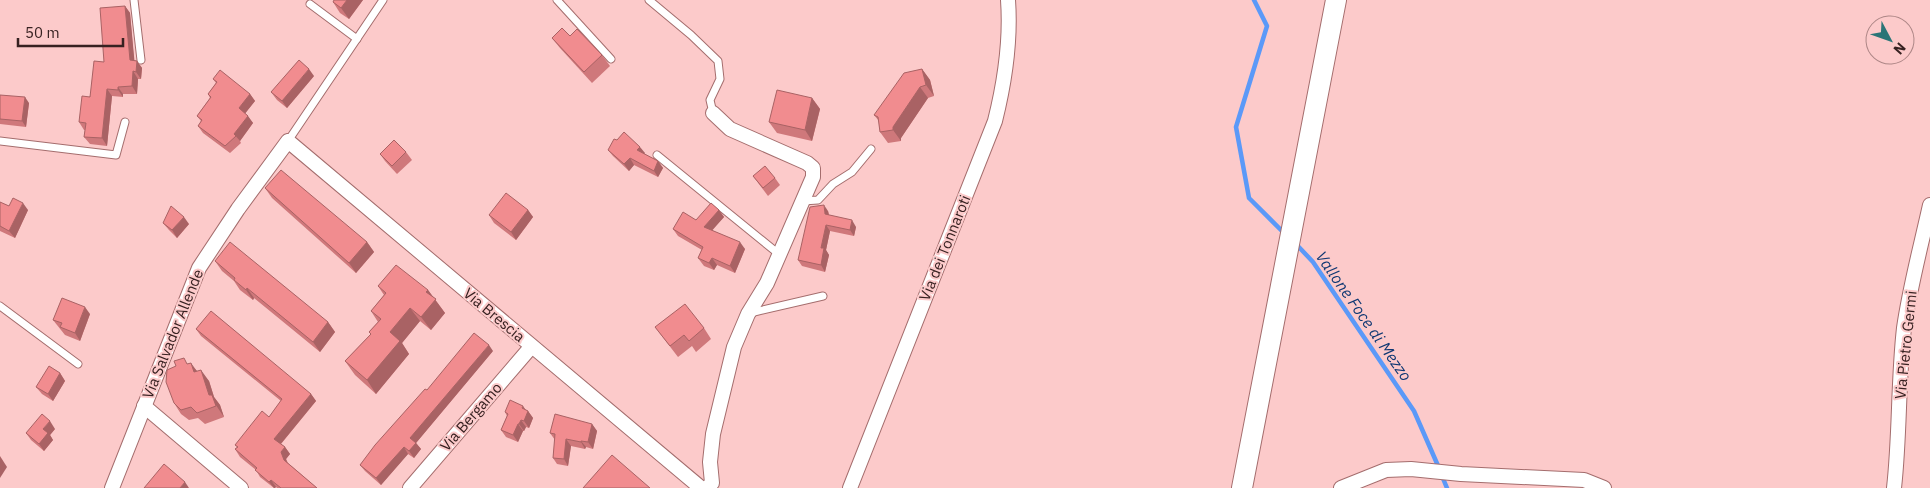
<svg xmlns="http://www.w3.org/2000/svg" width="1930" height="488" font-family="'IBM Plex Sans',sans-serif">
	<rect width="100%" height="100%" fill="#fccaca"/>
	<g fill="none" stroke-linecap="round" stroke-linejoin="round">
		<g stroke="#5b99f8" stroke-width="4.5">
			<path d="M 1254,0 L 1267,26 L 1236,127 L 1249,198 L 1285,234"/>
			<path d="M 1296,244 L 1313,262 L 1414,411 L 1439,468"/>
			<path d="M 1442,476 L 1447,488"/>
		</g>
		<defs>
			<g id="service">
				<path d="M 134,0 L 141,60"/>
				<path d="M 557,0 L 611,59"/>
				<path d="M 649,0 L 691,35 L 718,61 L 720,79 L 710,100 L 713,113"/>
				<path d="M 310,4 L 357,39"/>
				<path d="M 0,141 L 116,155 L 125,122"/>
				<path d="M 288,141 L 383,0"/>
				<path d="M 657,155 L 780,255"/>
				<path d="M 803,201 L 818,200 L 833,184 L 852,172 L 871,149"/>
				<path d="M 0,306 L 78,364"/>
				<path d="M 750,313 L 823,296"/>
			</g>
			<g id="minor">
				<path d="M 144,406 L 241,488"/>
				<path d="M 112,488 L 199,268 L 238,209 L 288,141 L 701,488"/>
				<path d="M 410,488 L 531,347"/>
				<path d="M 707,488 L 712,483 L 710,462 L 713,434 L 734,347 L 748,314 L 767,283 L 813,177 L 813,168 L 807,163 L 730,129 L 713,113"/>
				<path d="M 850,488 L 995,121 C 1005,81 1011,41 1008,0"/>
				<path d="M 1341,488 L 1386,470 L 1411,469 L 1461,474 L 1584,480 L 1604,488"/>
				<path d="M 1894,488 C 1900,435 1898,381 1904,328 C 1910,286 1921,246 1930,205"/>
			</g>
			<path id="secondary" d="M 1242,488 L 1336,0"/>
		</defs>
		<use href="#service" stroke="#a46d6d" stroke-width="9"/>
		<use href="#minor" stroke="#a46d6d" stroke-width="16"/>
		<use href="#secondary" stroke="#a46d6d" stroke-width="22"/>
		<use href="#service" stroke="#fff" stroke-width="7"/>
		<use href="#minor" stroke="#fff" stroke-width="14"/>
		<use href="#secondary" stroke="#fff" stroke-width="20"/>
	</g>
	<g fill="#cf787b">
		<path d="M 363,0 L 349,19 L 340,13 L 333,2 Z"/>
		<path d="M 125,6 L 130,13 L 134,60 L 137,61 L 142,68 L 141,79 L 138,79 L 137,94 L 123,94 L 123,97 L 112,96 L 107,146 L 90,144 L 84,137 L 85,130 L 84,130 L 79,122 L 104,62 Z"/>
		<path d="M 570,36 L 602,55 L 610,66 L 592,83 L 560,48 L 552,38 Z"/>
		<path d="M 922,69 L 930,80 L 934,96 L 928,98 L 901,138 L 901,141 L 888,143 L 880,132 L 879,121 L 874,115 Z"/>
		<path d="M 314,76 L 287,108 L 277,100 L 271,92 Z"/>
		<path d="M 213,79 L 250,94 L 255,101 L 245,113 L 253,123 L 240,141 L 241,143 L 230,153 L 203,133 L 198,126 L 201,121 L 197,116 L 210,98 L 208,94 L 216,83 Z"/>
		<path d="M 0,95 L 29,103 L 26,127 L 0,124 Z"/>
		<path d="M 812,98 L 820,109 L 812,141 L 777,133 L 769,122 Z"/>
		<path d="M 608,150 L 645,153 L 644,154 L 658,161 L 663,168 L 658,177 L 634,165 L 629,171 L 613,156 Z"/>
		<path d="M 406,152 L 412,160 L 397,174 L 385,161 L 380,154 Z"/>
		<path d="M 753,176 L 775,178 L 780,185 L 768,196 Z"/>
		<path d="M 265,188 L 367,242 L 374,252 L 356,273 L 272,198 Z"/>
		<path d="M 0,202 L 9,206 L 28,210 L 15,238 L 0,231 Z"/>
		<path d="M 528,210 L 533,217 L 516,240 L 494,223 L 489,215 Z"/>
		<path d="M 719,210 L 724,217 L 712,230 L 745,249 L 735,273 L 717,265 L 714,270 L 704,266 L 698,258 L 702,250 L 678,236 L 673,229 Z"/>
		<path d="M 828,211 L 829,215 L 856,227 L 854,236 L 830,231 L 826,250 L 829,255 L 825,272 L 802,266 L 798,260 Z"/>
		<path d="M 163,223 L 189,224 L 177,238 L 169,230 Z"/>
		<path d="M 215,261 L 328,322 L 335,332 L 320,352 L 254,298 L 253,300 L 240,290 L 234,281 L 222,271 Z"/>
		<path d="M 378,286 L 428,290 L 445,313 L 431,330 L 420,321 L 402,343 L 409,354 L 376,394 L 355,375 L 345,361 L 371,334 L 369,332 L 378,322 L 371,311 L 384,295 Z"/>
		<path d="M 90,314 L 80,341 L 65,335 L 53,320 Z"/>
		<path d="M 655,327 L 704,328 L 711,339 L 696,352 L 692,346 L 678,357 Z"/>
		<path d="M 196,329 L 311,394 L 316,401 L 281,444 L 285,447 L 290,454 L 286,459 L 288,463 L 317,488 L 277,488 L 276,487 L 274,488 L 260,477 L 256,470 L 240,457 L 235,449 L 237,447 L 235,445 L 269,417 L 281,401 L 201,336 Z"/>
		<path d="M 493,351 L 416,443 L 421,449 L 414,458 L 408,454 L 381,485 L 365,471 L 360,465 L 427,390 Z"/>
		<path d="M 189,364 L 209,381 L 214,397 L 220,405 L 224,417 L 205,424 L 198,418 L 189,420 L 181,414 L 174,403 Z"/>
		<path d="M 60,373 L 65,381 L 53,401 L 42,394 L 36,387 Z"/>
		<path d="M 526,410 L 528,411 L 533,418 L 529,428 L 526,427 L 524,431 L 523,431 L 518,442 L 506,437 L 501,430 L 507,416 L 505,412 Z"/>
		<path d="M 592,424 L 597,431 L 593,449 L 586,447 L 585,449 L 571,446 L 568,466 L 557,464 L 553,458 L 555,440 L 550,433 Z"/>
		<path d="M 55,429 L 50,435 L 53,440 L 44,451 L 31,440 L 26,433 Z"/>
	</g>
	<g fill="#a96264">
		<path d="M 347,0 L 363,0 L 349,19 L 341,8 Z"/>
		<path d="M 125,6 L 130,13 L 135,67 L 130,60 Z"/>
		<path d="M 137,61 L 142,68 L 141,79 L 136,72 Z"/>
		<path d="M 309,69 L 314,76 L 287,108 L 282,101 Z"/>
		<path d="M 922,69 L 930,80 L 934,96 L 926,85 Z"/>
		<path d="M 133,71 L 138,79 L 137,94 L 132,86 Z"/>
		<path d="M 118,87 L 123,94 L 123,97 L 118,90 Z"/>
		<path d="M 920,87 L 928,98 L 901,138 L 901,141 L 893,130 L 893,127 Z"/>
		<path d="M 107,89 L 112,96 L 107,146 L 102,138 Z"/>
		<path d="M 250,94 L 255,101 L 244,115 L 239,108 Z"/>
		<path d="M 25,97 L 29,103 L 26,127 L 22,121 Z"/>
		<path d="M 812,98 L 820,109 L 812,141 L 805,130 Z"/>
		<path d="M 248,116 L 253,123 L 240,141 L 234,134 Z"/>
		<path d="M 640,147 L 645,153 L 642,157 L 637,150 Z"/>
		<path d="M 630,158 L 634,165 L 629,171 L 624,164 Z"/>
		<path d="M 658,161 L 663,168 L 658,177 L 654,171 Z"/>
		<path d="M 23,203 L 28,210 L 15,238 L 9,231 Z"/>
		<path d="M 824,205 L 828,211 L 830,220 L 825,214 Z"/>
		<path d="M 528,210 L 533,217 L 516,240 L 511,232 Z"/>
		<path d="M 719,210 L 724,217 L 709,234 L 704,227 Z"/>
		<path d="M 184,217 L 189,224 L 177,238 L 172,230 Z"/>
		<path d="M 852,220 L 856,227 L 854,236 L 850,230 Z"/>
		<path d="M 826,225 L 830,231 L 826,250 L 829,255 L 825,272 L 821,265 L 821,248 Z"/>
		<path d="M 367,242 L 374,252 L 356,273 L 349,263 Z"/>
		<path d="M 740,242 L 745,249 L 735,273 L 730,266 Z"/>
		<path d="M 712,258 L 717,265 L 714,270 L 709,263 Z"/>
		<path d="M 247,288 L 254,298 L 253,300 L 246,290 Z"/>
		<path d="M 428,290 L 445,313 L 431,330 L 421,317 L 426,292 Z"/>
		<path d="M 85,307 L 90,314 L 80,341 L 75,333 Z"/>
		<path d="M 410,308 L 420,321 L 402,343 L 409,354 L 376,394 L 367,380 L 390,332 Z"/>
		<path d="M 328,322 L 335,332 L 320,352 L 313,342 Z"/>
		<path d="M 489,345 L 493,351 L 416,443 L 421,449 L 414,458 L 409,451 L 410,438 Z"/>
		<path d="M 191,363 L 199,374 L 194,372 Z"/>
		<path d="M 201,370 L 209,381 L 214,397 L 220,405 L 224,417 L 209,395 Z"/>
		<path d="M 60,373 L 65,381 L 53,401 L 48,394 Z"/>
		<path d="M 311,394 L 316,401 L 279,446 L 274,439 Z"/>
		<path d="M 523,406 L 528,413 L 528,411 L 533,418 L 529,428 L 524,421 L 522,408 Z"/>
		<path d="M 521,420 L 526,427 L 524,431 L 519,424 Z"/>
		<path d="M 50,421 L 55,429 L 50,435 L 53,440 L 44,451 L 39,444 L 43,429 Z"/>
		<path d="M 518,424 L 523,431 L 518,442 L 513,435 Z"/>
		<path d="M 592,424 L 597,431 L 593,449 L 588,442 Z"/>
		<path d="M 566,439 L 571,446 L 568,466 L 564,459 Z"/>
		<path d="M 581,441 L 586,447 L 585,449 L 581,442 Z"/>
		<path d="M 285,447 L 290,454 L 286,459 L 289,468 L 284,460 L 281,452 Z"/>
		<path d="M 404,447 L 408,454 L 381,485 L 376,478 Z"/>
		<path d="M 0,456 L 7,467 L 0,478 Z"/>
		<path d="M 271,480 L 276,487 L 275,488 L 274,488 L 269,482 Z"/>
		<path d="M 185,482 L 189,488 L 180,488 Z"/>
	</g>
	<g fill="#f18c8f" stroke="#a96264">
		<path d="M 334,0 L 347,0 L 341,8 L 333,2 Z"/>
		<path d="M 125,6 L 130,60 L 137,61 L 136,72 L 133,71 L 132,86 L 118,87 L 118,90 L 107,89 L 102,138 L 84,137 L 86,123 L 79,122 L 82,96 L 90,97 L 94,61 L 104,62 L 100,8 Z"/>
		<path d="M 562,28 L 570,36 L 577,29 L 602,55 L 584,72 L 552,38 Z"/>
		<path d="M 299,60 L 309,69 L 282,101 L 271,92 Z"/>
		<path d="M 922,69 L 926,85 L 920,87 L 893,127 L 893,130 L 880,132 L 878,117 L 874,115 L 904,73 Z"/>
		<path d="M 220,70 L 250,94 L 239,108 L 248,116 L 234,134 L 236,136 L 225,146 L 198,126 L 202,120 L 197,116 L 211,97 L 208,94 L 217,82 L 213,79 Z"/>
		<path d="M 777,90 L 812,98 L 805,130 L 769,122 Z"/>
		<path d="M 0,95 L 25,97 L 22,121 L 0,119 Z"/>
		<path d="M 624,132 L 640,147 L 637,150 L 658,161 L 654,171 L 630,158 L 624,164 L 608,150 L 614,139 L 617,140 Z"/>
		<path d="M 394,140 L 406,152 L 392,166 L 380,154 Z"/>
		<path d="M 765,166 L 775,178 L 763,188 L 753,176 Z"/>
		<path d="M 281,170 L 367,242 L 349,263 L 265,188 Z"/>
		<path d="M 506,193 L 528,210 L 511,232 L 489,215 Z"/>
		<path d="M 13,198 L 23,203 L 9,231 L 0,226 L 0,202 L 9,206 Z"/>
		<path d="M 711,203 L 719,210 L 704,227 L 740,242 L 730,266 L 712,258 L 709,263 L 698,258 L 703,247 L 673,229 L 683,212 L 696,220 Z"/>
		<path d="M 824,205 L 825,214 L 852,220 L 850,230 L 826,225 L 821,248 L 824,248 L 821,265 L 798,260 L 810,207 Z"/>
		<path d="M 171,206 L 184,217 L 172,230 L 163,223 Z"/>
		<path d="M 230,242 L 328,322 L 313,342 L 247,288 L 246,290 L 234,280 L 235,278 L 215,261 Z"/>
		<path d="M 396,265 L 428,290 L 426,292 L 436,299 L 421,317 L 410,308 L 390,332 L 400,341 L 367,380 L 345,361 L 371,334 L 369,332 L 381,319 L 371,311 L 386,293 L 378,286 Z"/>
		<path d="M 62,298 L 85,307 L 75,333 L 60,327 L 62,323 L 53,320 Z"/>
		<path d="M 685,304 L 704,328 L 689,341 L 684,335 L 670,346 L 655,327 Z"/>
		<path d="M 211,311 L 311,394 L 274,439 L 285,447 L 281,452 L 284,460 L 317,488 L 281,488 L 271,480 L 269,482 L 255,470 L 257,468 L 235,449 L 238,447 L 235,445 L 262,411 L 269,417 L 282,399 L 196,329 Z"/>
		<path d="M 474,333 L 489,345 L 410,438 L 416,443 L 409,451 L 404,447 L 376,478 L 360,465 L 375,445 L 425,389 L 427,390 Z"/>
		<path d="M 184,358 L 187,364 L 191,363 L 194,372 L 201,370 L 209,395 L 212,395 L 216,406 L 197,413 L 191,407 L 181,410 L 174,403 L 166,382 L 167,370 L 176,366 L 174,361 Z"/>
		<path d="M 49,366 L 60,373 L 48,394 L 36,387 Z"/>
		<path d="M 510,400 L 523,406 L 522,408 L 528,411 L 524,421 L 521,420 L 519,424 L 518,424 L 513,435 L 501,430 L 508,414 L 505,412 Z"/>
		<path d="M 42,414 L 50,421 L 43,429 L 48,433 L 39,444 L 26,433 Z"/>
		<path d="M 555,414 L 592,424 L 588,442 L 581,441 L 581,442 L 566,439 L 564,459 L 553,458 L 555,434 L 550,433 Z"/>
		<path d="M 612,455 L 650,488 L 583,488 Z"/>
		<path d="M 164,464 L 185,482 L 180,488 L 144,488 Z"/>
	</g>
	<g text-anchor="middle" stroke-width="4" stroke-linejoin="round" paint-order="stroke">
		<g font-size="15" fill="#372121" stroke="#fccaca">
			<text transform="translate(945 248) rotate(-68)" y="5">Via dei Tonnaroti</text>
			<text transform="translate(494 315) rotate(40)" y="5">Via Brescia</text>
			<text transform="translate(173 334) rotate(-68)" y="5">Via Salvador Allende</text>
			<text transform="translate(1906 345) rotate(-84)" y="5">Via Pietro Germi</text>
			<text transform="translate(471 417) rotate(-49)" y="5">Via Bergamo</text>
		</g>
		<g font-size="16" font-style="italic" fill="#0f3873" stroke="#fccaca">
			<text transform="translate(1364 316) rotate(55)" y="6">Vallone Foce di Mezzo</text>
		</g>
	</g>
	<g transform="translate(1890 40) rotate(131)"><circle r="24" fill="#fccaca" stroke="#ad8686"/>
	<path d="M0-4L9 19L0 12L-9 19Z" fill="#2b7577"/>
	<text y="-8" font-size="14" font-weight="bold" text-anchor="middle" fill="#372121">N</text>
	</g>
	<path d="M18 38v8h105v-8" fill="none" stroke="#372121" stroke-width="2.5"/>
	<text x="25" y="38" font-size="15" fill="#372121" stroke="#fccaca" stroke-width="4" paint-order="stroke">50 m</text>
</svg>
